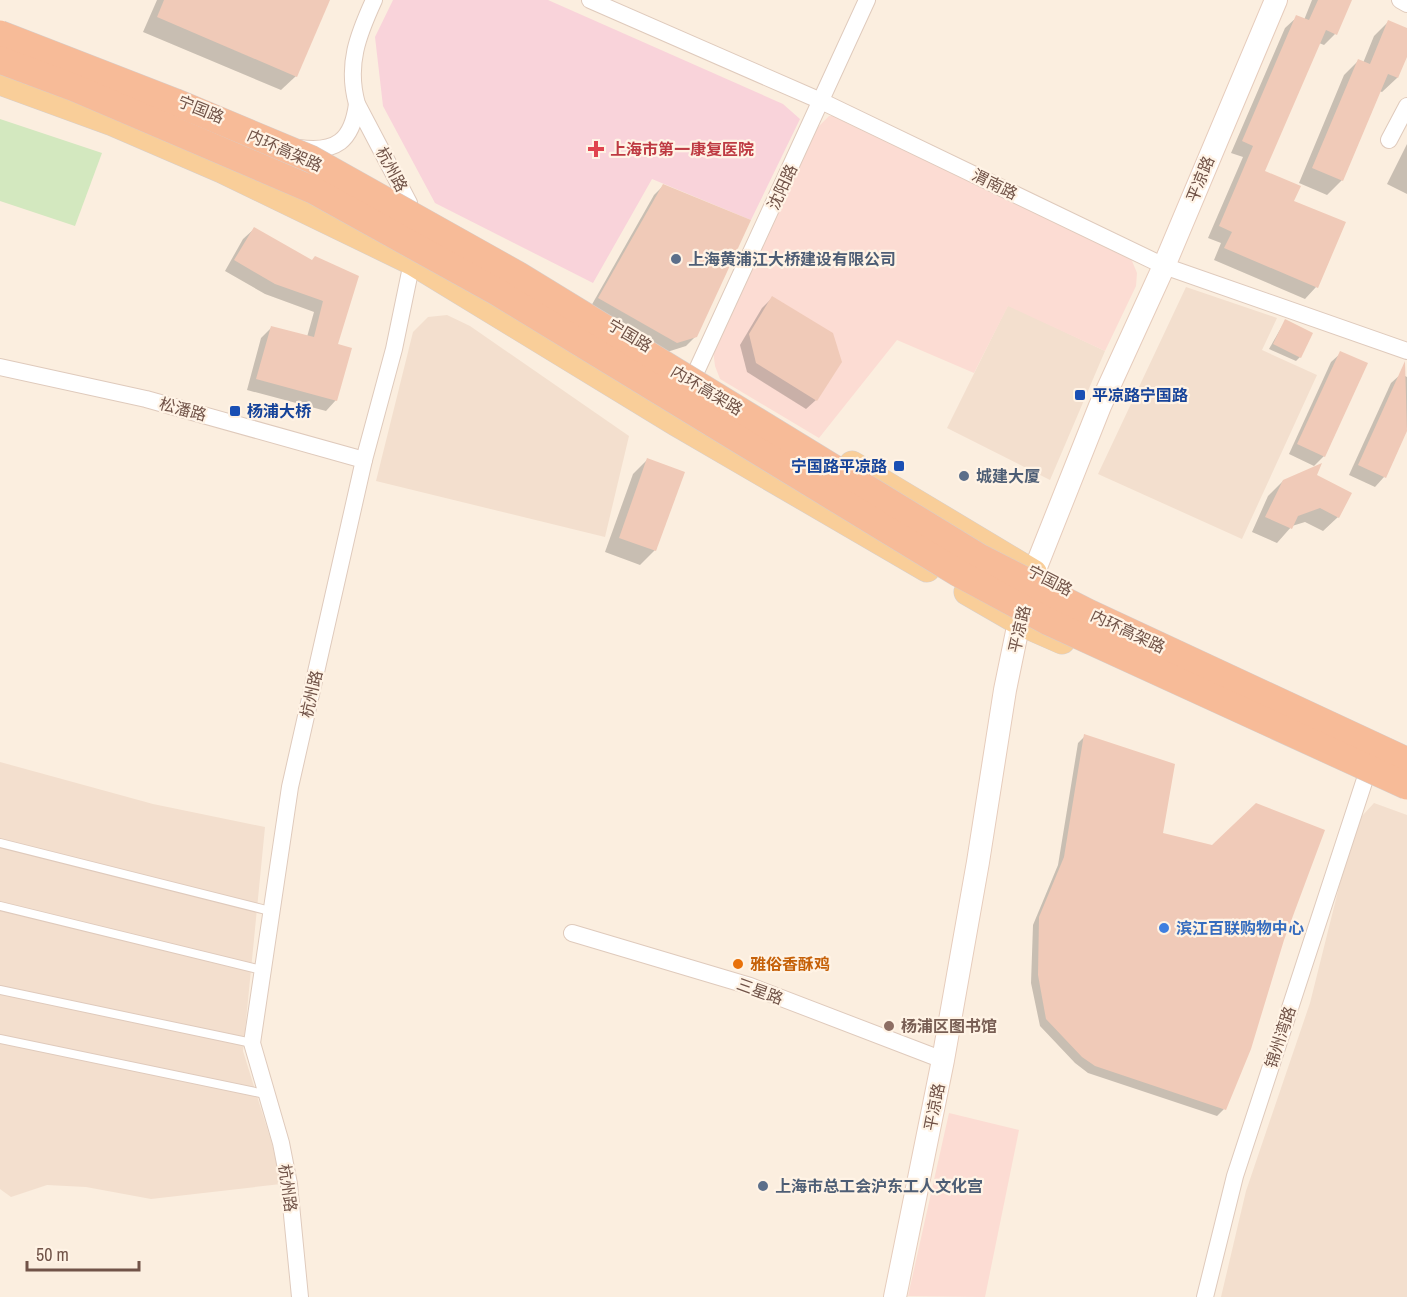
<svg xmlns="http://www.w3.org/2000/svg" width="1407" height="1297" font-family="'Archivo Narrow','Noto Sans SC',sans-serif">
	<rect width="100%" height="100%" fill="#fbeedf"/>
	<g fill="#f3dfce">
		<path d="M 1186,287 L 1277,318 L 1262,350 L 1317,375 L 1242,539 L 1098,474 Z"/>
		<path d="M 1008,305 L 1105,351 L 1050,480 L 947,428 Z"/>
		<path d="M 447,315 L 470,326 L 629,436 L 605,537 L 376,481 L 413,332 L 428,317 Z"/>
		<path d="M 0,762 L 153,804 L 265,827 L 243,1051 L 272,1144 L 281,1184 L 151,1199 L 86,1187 L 47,1185 L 11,1197 L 0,1189 Z"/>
		<path d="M 1374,803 L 1407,815 L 1407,1297 L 1221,1297 L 1246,1191 L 1310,1003 L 1344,867 L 1362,816 Z"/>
	</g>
	<g fill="#fcdcd3">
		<path d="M 829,116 L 835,116 L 1130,256 L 1137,273 L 1136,286 L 1105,351 L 1008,306 L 974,373 L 897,340 L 819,438 L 720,379 L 715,366 L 713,350 L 818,127 Z"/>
		<path d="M 949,1113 L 1019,1130 L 985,1297 L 908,1296 Z"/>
	</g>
	<path fill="#f9d3da" d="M 393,0 L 548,0 L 783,104 L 800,119 L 751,220 L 652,179 L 593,283 L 435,203 L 383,106 L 375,37 Z"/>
	<path fill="#d3e8bf" d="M 0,119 L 102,153 L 75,226 L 0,201 Z"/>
	<g fill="#0003">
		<path d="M 157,0 L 328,0 L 296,76 L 281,90 L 143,32 Z"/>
		<path d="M 1312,0 L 1350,0 L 1335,34 L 1324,45 L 1319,43 L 1263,172 L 1292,201 L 1316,287 L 1305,299 L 1214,260 L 1221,243 L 1208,238 L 1243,157 L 1231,153 L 1285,28 L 1297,17 L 1304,20 Z"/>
		<path d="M 1388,22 L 1407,29 L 1407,53 L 1397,78 L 1382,92 L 1379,91 L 1342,180 L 1327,195 L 1299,183 L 1344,75 L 1358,61 L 1363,63 L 1374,36 Z"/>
		<path d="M 1407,144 L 1407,194 L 1387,184 Z"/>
		<path d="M 663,186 L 696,336 L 686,346 L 667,352 L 590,308 L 654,195 Z"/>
		<path d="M 254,229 L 311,261 L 336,345 L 336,400 L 326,411 L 247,390 L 261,338 L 271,328 L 307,337 L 314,312 L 265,294 L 225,271 L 243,239 Z"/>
		<path d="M 772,298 L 816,400 L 806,409 L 747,372 L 740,345 L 762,308 Z"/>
		<path d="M 1285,321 L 1300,357 L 1296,361 L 1269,349 Z"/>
		<path d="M 1341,353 L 1324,456 L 1314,466 L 1289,454 L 1331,362 Z"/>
		<path d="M 1401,374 L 1407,377 L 1407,427 L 1384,477 L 1375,487 L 1349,475 L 1391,383 Z"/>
		<path d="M 647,460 L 655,550 L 640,565 L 605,552 L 633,474 Z"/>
		<path d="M 1315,476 L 1338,517 L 1323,531 L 1305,522 L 1292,526 L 1277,543 L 1252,532 L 1268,496 L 1283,481 Z"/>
		<path d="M 1085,736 L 1161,834 L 1212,847 L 1283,939 L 1250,1049 L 1224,1109 L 1217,1116 L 1088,1073 L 1075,1063 L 1040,1026 L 1031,983 L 1033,925 L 1058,865 L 1078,743 Z"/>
	</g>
	<g fill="#f0cab8">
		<path d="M 164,0 L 330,0 L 297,77 L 157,17 Z"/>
		<path d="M 1318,0 L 1352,0 L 1337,35 L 1326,30 L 1265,171 L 1301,186 L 1294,201 L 1346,222 L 1318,288 L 1224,248 L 1232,232 L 1219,226 L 1253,146 L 1242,141 L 1296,15 L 1309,20 Z"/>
		<path d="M 1388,20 L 1407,28 L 1407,57 L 1398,78 L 1388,74 L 1343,181 L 1312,168 L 1358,59 L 1370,64 Z"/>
		<path d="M 663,184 L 751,220 L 697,337 L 677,343 L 598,298 Z"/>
		<path d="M 254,227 L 312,260 L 315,256 L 359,276 L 338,344 L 352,348 L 337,401 L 256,379 L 271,326 L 314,337 L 323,301 L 275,284 L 234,260 Z"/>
		<path d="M 772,296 L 833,333 L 842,362 L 817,401 L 756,363 L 749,334 Z"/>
		<path d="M 1285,319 L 1313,333 L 1301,358 L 1273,344 Z"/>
		<path d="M 1340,351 L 1368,363 L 1325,457 L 1297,444 Z"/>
		<path d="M 1405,361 L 1407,431 L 1386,478 L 1358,465 Z"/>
		<path d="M 647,458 L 685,472 L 656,551 L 619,538 Z"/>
		<path d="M 1322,463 L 1317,475 L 1352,493 L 1339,518 L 1320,508 L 1298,516 L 1292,529 L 1265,517 L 1283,480 Z"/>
		<path d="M 1084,734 L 1175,764 L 1163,833 L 1212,845 L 1256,803 L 1325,830 L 1284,940 L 1251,1049 L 1226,1110 L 1095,1066 L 1082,1057 L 1046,1019 L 1038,975 L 1039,917 L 1064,857 Z"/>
	</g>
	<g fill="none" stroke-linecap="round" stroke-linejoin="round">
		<defs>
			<g id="service">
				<path d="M 0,843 L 270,911"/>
				<path d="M 0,906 L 262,970"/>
				<path d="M 0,990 L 252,1043"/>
				<path d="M 0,1039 L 265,1094"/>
			</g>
			<g id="minor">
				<path d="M 374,0 C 358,35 346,65 357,104 L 409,203 L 410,218"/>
				<path d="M 590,0 L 821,101 L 1164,266 L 1407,351"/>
				<path d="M 1400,0 L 1407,4"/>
				<path d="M 1389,140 L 1407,106"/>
				<path d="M 299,148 C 336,153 352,141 357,104"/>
				<path d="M 0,367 L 146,399 L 364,460"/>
				<path d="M 695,374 L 867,0"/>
				<path d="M 572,933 L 750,986 L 943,1060"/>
				<path d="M 300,1297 L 289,1184 L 281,1143 L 252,1043 L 290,787 L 364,460 L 394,349 L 412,262 L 411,253"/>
				<path d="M 1205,1297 L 1235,1176 L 1365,779"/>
			</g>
			<path id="secondary" d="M 895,1297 L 943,1060 L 978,862 L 1005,690 L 1019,622 L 1034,572 L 1100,406 L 1164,266 L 1276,0"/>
			<g id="primary">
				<path d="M 0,82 L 113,123 L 222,170 L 412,262 L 676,423 L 927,569"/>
				<path d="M 852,464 L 1034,573"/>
				<path d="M 967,592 L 1019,622 L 1062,641"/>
			</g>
		</defs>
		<use href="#service" stroke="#dfcabc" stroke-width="10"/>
		<use href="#minor" stroke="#dfcabc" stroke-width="18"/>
		<use href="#secondary" stroke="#e6ccbc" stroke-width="24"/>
		<use href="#primary" stroke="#d7cfcc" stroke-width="27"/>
		<use href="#service" stroke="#fff" stroke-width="8"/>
		<use href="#minor" stroke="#fff" stroke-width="16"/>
		<use href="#secondary" stroke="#fff" stroke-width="22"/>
		<use href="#primary" stroke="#f9ce99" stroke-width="26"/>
		<defs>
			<g id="trunk-bridge">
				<path d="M 0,34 L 175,102 L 311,159 L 518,275 L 979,557 L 1089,613 L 1407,761"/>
				<path d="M 0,60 L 75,88 L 313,190 L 497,292 L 958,573 L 1049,622 L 1407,786"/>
			</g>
		</defs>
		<use href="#trunk-bridge" stroke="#d7cfcc" stroke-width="28" stroke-linecap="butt"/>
		<use href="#trunk-bridge" stroke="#f7bb98" stroke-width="27"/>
	</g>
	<path fill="#e0444e" stroke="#fff3e5" stroke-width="2" d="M593 140h6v6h6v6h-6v6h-6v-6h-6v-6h6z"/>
	<g fill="#5c6f8a" stroke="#fff3e5" stroke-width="2">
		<circle cx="676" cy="259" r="6"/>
		<circle cx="964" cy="476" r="6"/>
		<circle cx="763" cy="1186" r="6"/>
	</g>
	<g fill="#1a4fb4" stroke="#fff3e5" stroke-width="2">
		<rect x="1074" y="389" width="12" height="12" rx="3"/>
		<rect x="229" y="405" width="12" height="12" rx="3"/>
		<rect x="893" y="460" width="12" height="12" rx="3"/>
	</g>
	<circle fill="#3f7fe0" stroke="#fff3e5" stroke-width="2" cx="1164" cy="928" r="6"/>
	<circle fill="#e8710a" stroke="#fff3e5" stroke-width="2" cx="738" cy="964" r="6"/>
	<circle fill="#8d6e63" stroke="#fff3e5" stroke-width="2" cx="889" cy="1026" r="6"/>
	<g text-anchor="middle" stroke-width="4.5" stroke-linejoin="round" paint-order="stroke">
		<g font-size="16" fill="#715348" stroke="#fff3e5">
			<text transform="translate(201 109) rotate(22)" y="6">宁国路</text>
			<text transform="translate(285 150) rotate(24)" y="6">内环高架路</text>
			<text transform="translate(392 169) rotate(62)" y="6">杭州路</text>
			<text transform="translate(1200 179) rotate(-68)" y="6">平凉路</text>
			<text transform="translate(995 184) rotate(26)" y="6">渭南路</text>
			<text transform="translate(782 187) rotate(-65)" y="6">沈阳路</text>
			<text transform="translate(630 335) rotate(31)" y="6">宁国路</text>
			<text transform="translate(707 390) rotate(31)" y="6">内环高架路</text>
			<text transform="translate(183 409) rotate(15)" y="6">松潘路</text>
			<text transform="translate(1050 580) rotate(27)" y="6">宁国路</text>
			<text transform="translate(1019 629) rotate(-77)" y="6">平凉路</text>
			<text transform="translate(1128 631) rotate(25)" y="6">内环高架路</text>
			<text transform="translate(311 694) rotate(-77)" y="6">杭州路</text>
			<text transform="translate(760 991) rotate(20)" y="6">三星路</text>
			<text transform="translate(1280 1037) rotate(-72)" y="6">锦州湾路</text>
			<text transform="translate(934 1107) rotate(-79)" y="6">平凉路</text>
			<text transform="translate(288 1188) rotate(82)" y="6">杭州路</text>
		</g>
		<g font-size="16" font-weight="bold" fill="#be3a42" stroke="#fff3e5" text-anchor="start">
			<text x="610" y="155">上海市第一康复医院</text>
		</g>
		<g font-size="16" font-weight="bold" fill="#4e5e75" stroke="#fff3e5" text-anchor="start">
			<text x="688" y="265">上海黄浦江大桥建设有限公司</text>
			<text x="976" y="482">城建大厦</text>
			<text x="775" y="1192">上海市总工会沪东工人文化宫</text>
		</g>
		<g font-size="16" font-weight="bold" fill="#164399" stroke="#fff3e5" text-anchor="start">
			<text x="1092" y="401">平凉路宁国路</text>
			<text x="247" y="417">杨浦大桥</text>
			<text x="887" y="472" text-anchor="end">宁国路平凉路</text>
		</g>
		<g font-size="16" font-weight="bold" fill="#366cbe" stroke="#fff3e5" text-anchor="start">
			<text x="1176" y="934">滨江百联购物中心</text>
		</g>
		<g font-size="16" font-weight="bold" fill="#c56008" stroke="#fff3e5" text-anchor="start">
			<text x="750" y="970">雅俗香酥鸡</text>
		</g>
		<g font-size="16" font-weight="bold" fill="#785e54" stroke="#fff3e5" text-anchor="start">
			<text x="901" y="1032">杨浦区图书馆</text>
		</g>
	</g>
	<path d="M27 1261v9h112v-9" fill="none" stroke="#715348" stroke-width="3"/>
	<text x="36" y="1261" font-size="18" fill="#715348" stroke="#fff3e5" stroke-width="4.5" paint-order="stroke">50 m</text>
</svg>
